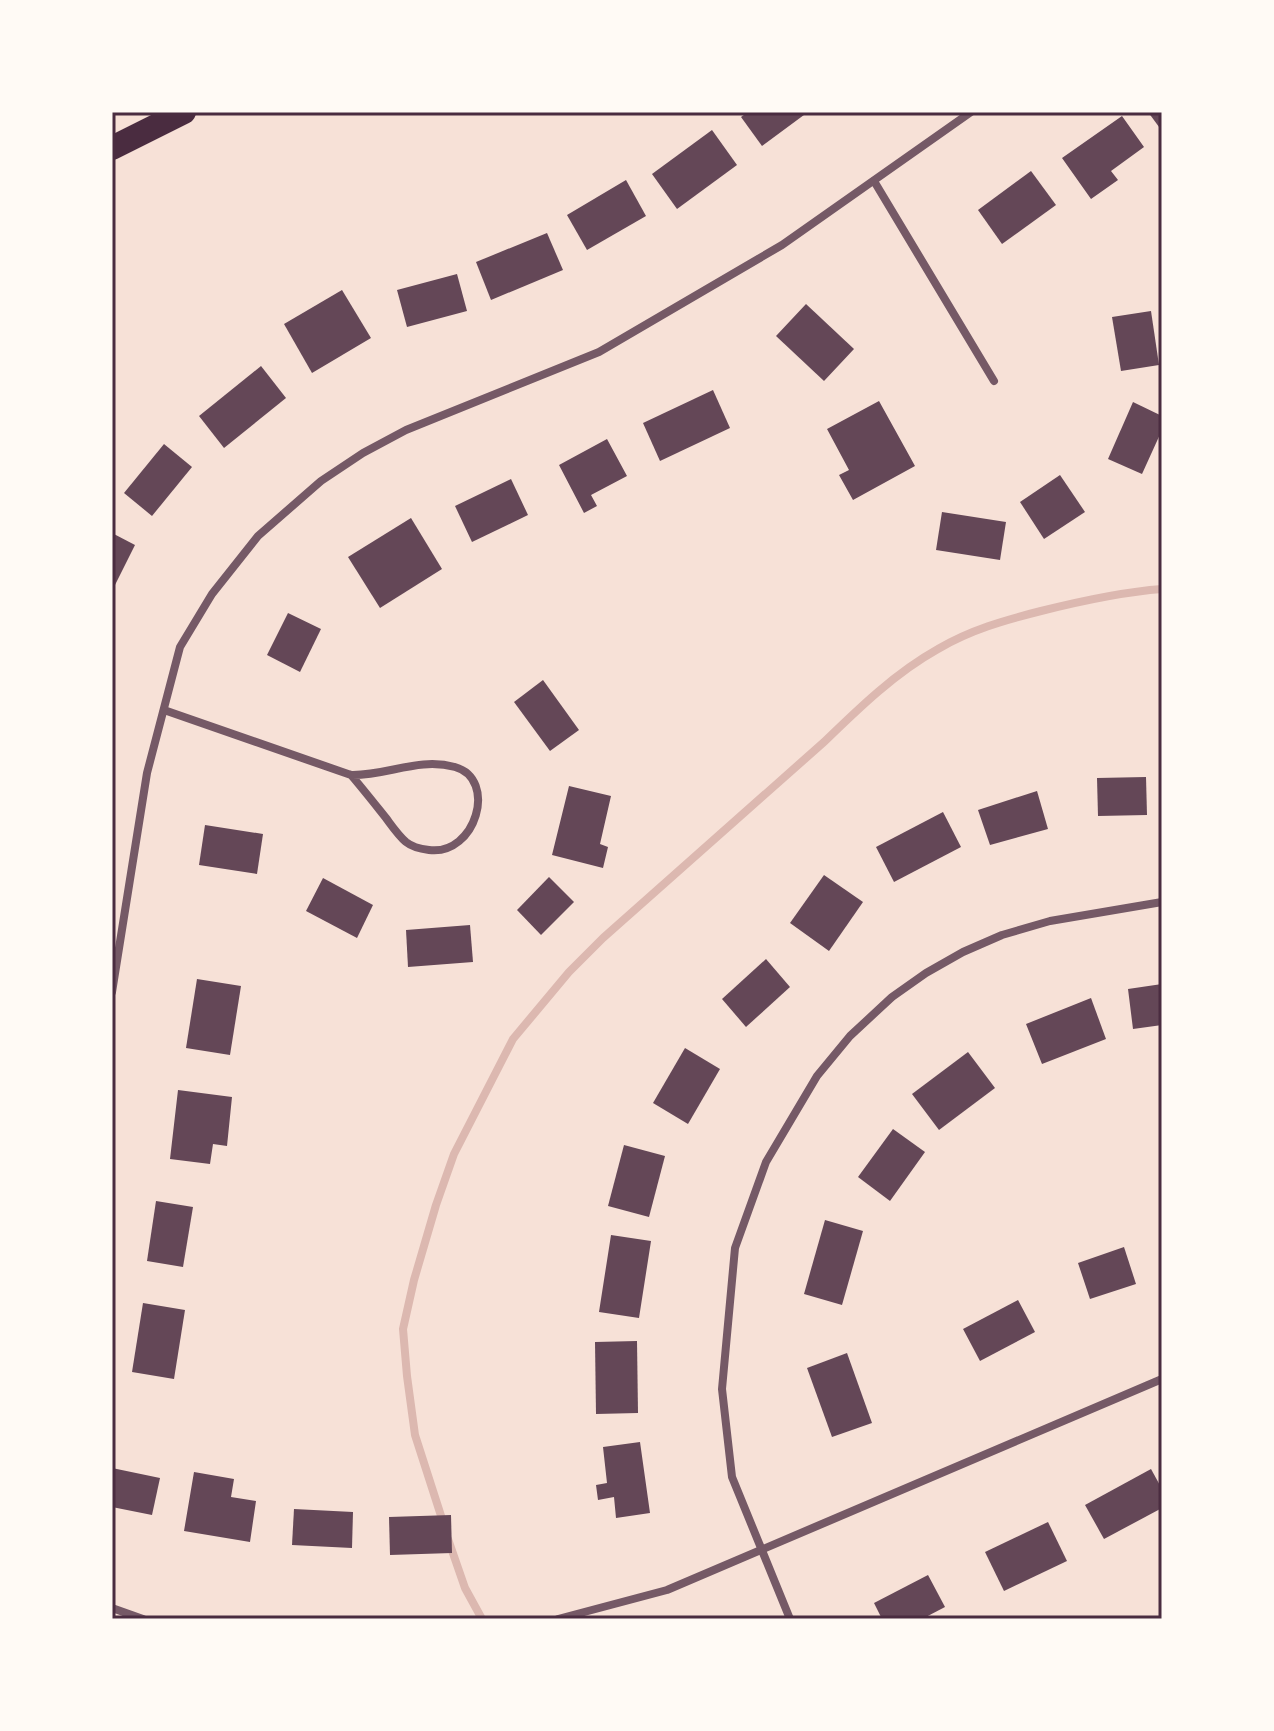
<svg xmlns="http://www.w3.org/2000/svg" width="1274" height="1731" font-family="'DejaVu Sans',sans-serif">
	<rect width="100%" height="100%" fill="#f7e1d7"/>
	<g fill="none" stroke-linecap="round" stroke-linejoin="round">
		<g stroke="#dcb8b0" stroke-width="8">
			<path d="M 443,1522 L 415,1435 L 407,1376 L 403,1329 L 414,1280 L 436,1205 L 454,1154 L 513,1039 L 569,972 L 603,938 L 824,742 C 859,708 895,673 938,649 C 970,630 1005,620 1041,611 C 1081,601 1121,592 1162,589"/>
			<path d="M 448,1539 L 465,1588 L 482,1619"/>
		</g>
	</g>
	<g fill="#644757">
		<path d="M 748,112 L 808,112 L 762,146 L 741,117 Z"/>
		<path d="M 1148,112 L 1162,112 L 1162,131 Z"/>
		<path d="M 1122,116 L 1144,147 L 1111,171 L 1118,180 L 1091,199 L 1062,158 Z"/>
		<path d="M 712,130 L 737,165 L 677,209 L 652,174 Z"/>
		<path d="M 1031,171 L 1056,205 L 1002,244 L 978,210 Z"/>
		<path d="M 626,180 L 646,216 L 587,250 L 567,215 Z"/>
		<path d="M 547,233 L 563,270 L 491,300 L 476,262 Z"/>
		<path d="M 457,274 L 467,311 L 407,327 L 397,290 Z"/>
		<path d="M 342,290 L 371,338 L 312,373 L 284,324 Z"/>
		<path d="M 806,304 L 854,349 L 824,381 L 776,336 Z"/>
		<path d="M 1151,311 L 1159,365 L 1121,371 L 1112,317 Z"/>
		<path d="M 261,366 L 286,398 L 224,448 L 199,416 Z"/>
		<path d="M 713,390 L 730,428 L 660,461 L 643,423 Z"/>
		<path d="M 879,401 L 915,466 L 853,500 L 839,475 L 849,470 L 827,429 Z"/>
		<path d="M 1133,402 L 1162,416 L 1162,430 L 1142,474 L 1108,459 Z"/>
		<path d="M 607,439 L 627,476 L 591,495 L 597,506 L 584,513 L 559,465 Z"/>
		<path d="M 164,444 L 192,467 L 152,516 L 124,493 Z"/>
		<path d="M 1060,475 L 1085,512 L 1044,539 L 1020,502 Z"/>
		<path d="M 511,479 L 528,515 L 472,542 L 455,506 Z"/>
		<path d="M 942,512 L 1006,522 L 1000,560 L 936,550 Z"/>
		<path d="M 411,518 L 442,569 L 380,608 L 348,557 Z"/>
		<path d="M 112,533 L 135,545 L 112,591 Z"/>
		<path d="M 288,613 L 321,629 L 300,672 L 267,655 Z"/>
		<path d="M 543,680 L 579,730 L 550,751 L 514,702 Z"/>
		<path d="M 1146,777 L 1147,815 L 1098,816 L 1097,778 Z"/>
		<path d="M 569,786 L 611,796 L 600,844 L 608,847 L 603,868 L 552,855 Z"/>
		<path d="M 1037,791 L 1048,829 L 990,845 L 978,810 Z"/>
		<path d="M 943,812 L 961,847 L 894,882 L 876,847 Z"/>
		<path d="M 205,825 L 263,834 L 257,874 L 199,865 Z"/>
		<path d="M 824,875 L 863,902 L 829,951 L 790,923 Z"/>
		<path d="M 549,877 L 574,902 L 541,935 L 517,910 Z"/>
		<path d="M 323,878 L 373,905 L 357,938 L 306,911 Z"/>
		<path d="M 470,925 L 473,962 L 408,967 L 406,930 Z"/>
		<path d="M 766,959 L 790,987 L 746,1027 L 722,999 Z"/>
		<path d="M 197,979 L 241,986 L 230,1055 L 186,1048 Z"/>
		<path d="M 1162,984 L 1162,1025 L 1133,1029 L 1128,989 Z"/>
		<path d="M 1091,998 L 1106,1039 L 1042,1064 L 1026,1024 Z"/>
		<path d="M 685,1048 L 720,1069 L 688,1124 L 653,1103 Z"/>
		<path d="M 968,1052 L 995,1088 L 939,1130 L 912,1094 Z"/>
		<path d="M 178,1090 L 232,1097 L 227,1146 L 213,1144 L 210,1164 L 170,1159 Z"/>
		<path d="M 893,1129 L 925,1152 L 890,1201 L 858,1177 Z"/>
		<path d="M 624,1145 L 665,1156 L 649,1217 L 608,1206 Z"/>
		<path d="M 156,1201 L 193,1207 L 183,1267 L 147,1261 Z"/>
		<path d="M 825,1220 L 863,1231 L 842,1305 L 804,1294 Z"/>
		<path d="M 611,1235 L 651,1241 L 639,1318 L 599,1312 Z"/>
		<path d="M 1124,1247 L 1136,1284 L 1090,1299 L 1078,1263 Z"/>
		<path d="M 1018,1300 L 1035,1332 L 980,1361 L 963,1329 Z"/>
		<path d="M 143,1303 L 185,1310 L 174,1379 L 132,1372 Z"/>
		<path d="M 637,1341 L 638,1413 L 596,1414 L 595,1342 Z"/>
		<path d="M 847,1353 L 872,1423 L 832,1437 L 807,1368 Z"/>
		<path d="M 640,1442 L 650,1513 L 616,1518 L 614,1497 L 598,1500 L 596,1485 L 607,1483 L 603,1447 Z"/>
		<path d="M 112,1468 L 160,1478 L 152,1515 L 112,1507 Z"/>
		<path d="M 1151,1469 L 1162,1489 L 1162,1508 L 1104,1539 L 1085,1505 Z"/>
		<path d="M 194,1472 L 234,1479 L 231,1497 L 256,1501 L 250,1542 L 184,1531 Z"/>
		<path d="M 294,1509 L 353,1512 L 352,1548 L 292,1545 Z"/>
		<path d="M 451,1515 L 452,1553 L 390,1555 L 389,1517 Z"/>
		<path d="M 1048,1522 L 1067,1561 L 1004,1591 L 985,1552 Z"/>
		<path d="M 928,1575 L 945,1607 L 922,1619 L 882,1619 L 874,1603 Z"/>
	</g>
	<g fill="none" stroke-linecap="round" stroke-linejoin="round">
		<g stroke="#755966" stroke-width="8">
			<path d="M 874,181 L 994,381"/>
			<path d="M 164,710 L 351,775 C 387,776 418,757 455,767 C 498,779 476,856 429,850 C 421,849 412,847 406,842 C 398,835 392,826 386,818 C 374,803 363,789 351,775"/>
			<path d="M 112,992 L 147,773 L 180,647 L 212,594 L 258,536 L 321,481 L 363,453 L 406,430 L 599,352 L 782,245 L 971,112"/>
			<path d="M 112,1608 L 143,1619"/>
			<path d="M 558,1619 L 667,1590 L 1162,1379"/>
			<path d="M 790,1619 L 732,1477 L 722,1389 L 735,1248 L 766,1162 L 817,1076 L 850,1036 L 892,997 L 926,973 L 963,952 L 1002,935 L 1050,921 L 1162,902"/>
		</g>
		<path stroke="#4a2c40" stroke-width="24" d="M 112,148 L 184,112"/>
	</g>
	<rect width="1274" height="1731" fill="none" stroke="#fffaf5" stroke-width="228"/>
	<rect x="114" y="114" width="1046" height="1503" fill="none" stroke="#4a2c40" stroke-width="3"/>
</svg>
